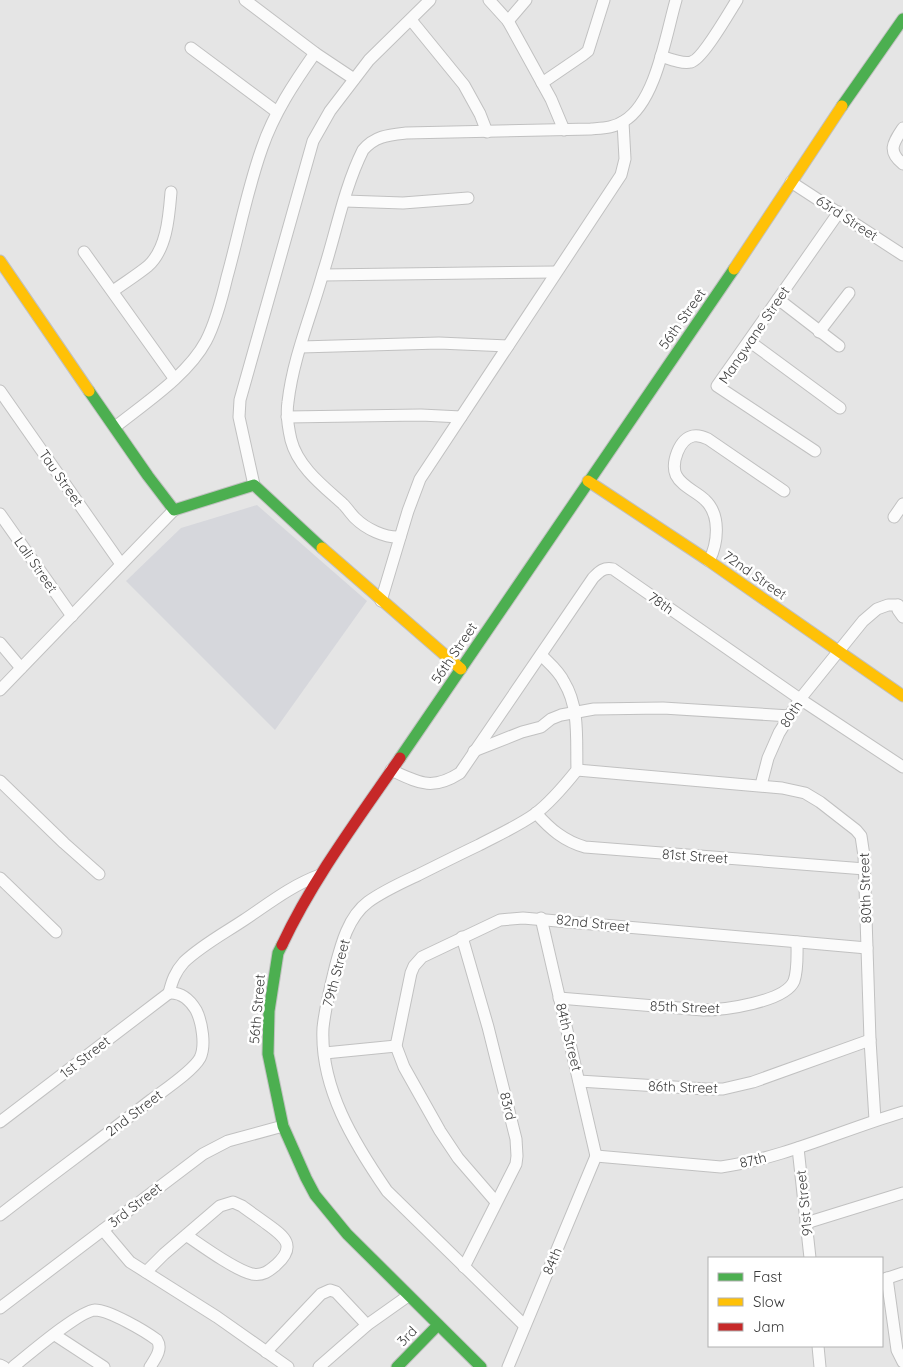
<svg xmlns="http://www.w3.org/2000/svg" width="903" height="1367" font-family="Quicksand,sans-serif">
	<rect width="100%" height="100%" fill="#e5e5e5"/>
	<path fill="#d6d7dc" d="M 257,505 L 367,601 L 275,730 L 126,581 L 181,528 Z"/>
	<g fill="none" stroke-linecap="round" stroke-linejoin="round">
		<defs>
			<g id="street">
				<path d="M 245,0 L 315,53 L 354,79"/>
				<path d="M 489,0 L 508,21 L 551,99 L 564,130"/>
				<path d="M 411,20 L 464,85 L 480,114 L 487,132"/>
				<path d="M 508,21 L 526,0"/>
				<path d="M 191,48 L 277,112"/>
				<path d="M 661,56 C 670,59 682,64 691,62 C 702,60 730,11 737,0"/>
				<path d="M 542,83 L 583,55 L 588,51 L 604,0"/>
				<path d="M 903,128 C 893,143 887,151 903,164"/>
				<path d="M 791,182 L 903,255"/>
				<path d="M 345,201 L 403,203 L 468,198"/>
				<path d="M 84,252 L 174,378"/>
				<path d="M 323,275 L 556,272"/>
				<path d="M 113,291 C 124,283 137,275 148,266 C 167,249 169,216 171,192"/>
				<path d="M 778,299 L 839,346"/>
				<path d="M 819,332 L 849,293"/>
				<path d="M 749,341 L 840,408"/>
				<path d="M 301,347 L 439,343 L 508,346"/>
				<path d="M 0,391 L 121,564"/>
				<path d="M 287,417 L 421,415 L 461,417"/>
				<path d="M 115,427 C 145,403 188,375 206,341 C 216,322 222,298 227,277 C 239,234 247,190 262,148 C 274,113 294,83 315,53"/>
				<path d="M 815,451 L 717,386 L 839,212"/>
				<path d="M 254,485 L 239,417 L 240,400 L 313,141 L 330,111 L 369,60 L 430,0"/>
				<path d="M 0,514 L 72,616"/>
				<path d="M 894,517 L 903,504"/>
				<path d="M 400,537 C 385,538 366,529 355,518 C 351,514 347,508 343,504 C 323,486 298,467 291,440 C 288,427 286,414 288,402 C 293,358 311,316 323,273 C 336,233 344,188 363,150 C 375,136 388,135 406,133 L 591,129 C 602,128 614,128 624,121 C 656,102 666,34 676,0"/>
				<path d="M 709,561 C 718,543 721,515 705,500 C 696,491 682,487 676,475 C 671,463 679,439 693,436 C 698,435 704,437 708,439 L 784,491"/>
				<path d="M 381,601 L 408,511 L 420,479 L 621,175 L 625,159 L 623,122"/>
				<path d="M 898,605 L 898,610 L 903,617"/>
				<path d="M 0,643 L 21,668"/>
				<path d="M 0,690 L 174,510"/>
				<path d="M 474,751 L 522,732 L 541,727 L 551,719 L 561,715 L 594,709 L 663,708 L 790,716"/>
				<path d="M 391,770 C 419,783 432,791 460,773 L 593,578 C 599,572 603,567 613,569 L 800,699 L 903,767"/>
				<path d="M 577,770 L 782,788 L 805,793 L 820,802 L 856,830 L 861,836 L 864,856 L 870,1040 L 875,1120"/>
				<path d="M 0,781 L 64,843 L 99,874"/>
				<path d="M 761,785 L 768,758 L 779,733 L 800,699 L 863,621 L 877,609 L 888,605 L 898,605"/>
				<path d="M 536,813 C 550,829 564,841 585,847 L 865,869"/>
				<path d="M 0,878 L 56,932"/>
				<path d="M 541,918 L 596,1156"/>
				<path d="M 462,937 L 488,1027 L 516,1139 L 517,1156 L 516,1164 L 464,1267"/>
				<path d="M 169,993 C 172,981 175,972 184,962 C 202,945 223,934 244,920 C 268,904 292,885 320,875"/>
				<path d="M 559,998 L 703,1010 C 724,1010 785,1002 794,981 C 798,970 797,954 797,942"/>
				<path d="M 325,1053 L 396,1046"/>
				<path d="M 579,1081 L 706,1089 L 723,1089 L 753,1082 L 870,1040"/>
				<path d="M 0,1122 L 169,993"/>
				<path d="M 798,1148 L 810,1258"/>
				<path d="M 596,1156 L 721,1167 C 784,1158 842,1130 903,1112"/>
				<path d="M 496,1202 L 458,1158 L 440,1131 L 404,1067 L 396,1046 L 411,973 L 414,966 L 422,957 L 500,920 L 523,918 L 867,948"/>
				<path d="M 0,1215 C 50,1176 101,1139 151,1100 C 164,1090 193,1071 200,1058 C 206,1046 202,1022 196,1010 C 190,1000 181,992 169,993"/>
				<path d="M 806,1223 L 903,1193"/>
				<path d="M 103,1230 L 130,1262 L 217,1317 L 288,1367"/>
				<path d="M 146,1272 L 164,1254 L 220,1206 L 233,1202 L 242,1206 C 250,1212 259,1218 267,1224 C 285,1237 297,1246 276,1265 C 269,1271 263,1276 252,1274 C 235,1270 202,1246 186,1235"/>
				<path d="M 887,1278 L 897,1350 L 903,1362"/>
				<path d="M 882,1280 L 903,1273"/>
				<path d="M 0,1308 L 203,1154 L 228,1141 L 283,1126"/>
				<path d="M 524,1325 L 387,1191 C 354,1143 320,1088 323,1028 C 325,1008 330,988 335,968 C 341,945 348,917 368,902 C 383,891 401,883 418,875 C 438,865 458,855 479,845 C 498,835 518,826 535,814 C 551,802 565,785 577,770 C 576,741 580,708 564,682 C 559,671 549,663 541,655"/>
				<path d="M 55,1335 L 104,1367"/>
				<path d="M 818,1346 L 820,1367"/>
				<path d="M 266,1352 L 321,1294 L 330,1290 L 336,1292 L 367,1325"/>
				<path d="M 0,1365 L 4,1367"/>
				<path d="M 13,1367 C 28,1355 79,1311 95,1310 C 109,1310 145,1331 157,1340 C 163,1349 155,1359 150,1367"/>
				<path d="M 319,1367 L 367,1325 L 408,1296"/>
				<path d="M 508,1367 L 596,1156"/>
			</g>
			<g id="fast">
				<path d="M 842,106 L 903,19"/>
				<path d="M 89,391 L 148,476 L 174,510 L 254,485 L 322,548"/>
				<path d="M 400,758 L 734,269"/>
				<path d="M 282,945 L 278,953 L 269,1011 L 268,1054 L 283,1126 L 306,1178 L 315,1195 L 347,1234 L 481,1367"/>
				<path d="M 397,1367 L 438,1325"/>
			</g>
			<g id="slow">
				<path d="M 0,261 L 89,391"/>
				<path d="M 734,269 L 842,106"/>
				<path d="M 588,481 L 709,561 L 903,696"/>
				<path d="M 322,548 L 461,669"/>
			</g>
			<path id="jam" d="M 282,945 C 313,879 358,819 400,758"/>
		</defs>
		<use href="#street" stroke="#c1c1c1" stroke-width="13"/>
		<use href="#fast" stroke="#c1c1c1" stroke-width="13"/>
		<use href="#slow" stroke="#c1c1c1" stroke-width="13"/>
		<use href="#jam" stroke="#c1c1c1" stroke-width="13"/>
		<use href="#street" stroke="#fbfbfb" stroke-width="11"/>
		<use href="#fast" stroke="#4caf50" stroke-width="11"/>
		<use href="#slow" stroke="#ffc107" stroke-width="11"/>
		<use href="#jam" stroke="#c62828" stroke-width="11"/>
	</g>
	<g text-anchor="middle" stroke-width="5" stroke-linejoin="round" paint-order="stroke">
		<g font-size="14" fill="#3d3d3d" stroke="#fff">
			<text transform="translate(847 218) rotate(33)" y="5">63rd Street</text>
			<text transform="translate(682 319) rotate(-55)" y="5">56th Street</text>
			<text transform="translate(754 335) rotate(-56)" y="5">Mangwane Street</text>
			<text transform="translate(61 478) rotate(55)" y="5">Tau Street</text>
			<text transform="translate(36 565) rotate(55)" y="5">Lali Street</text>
			<text transform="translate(755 575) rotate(35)" y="5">72nd Street</text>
			<text transform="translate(661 603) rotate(35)" y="5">78th</text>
			<text transform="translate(454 653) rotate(-56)" y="5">56th Street</text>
			<text transform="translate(791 714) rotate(-57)" y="5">80th</text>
			<text transform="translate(695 856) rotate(4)" y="5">81st Street</text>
			<text transform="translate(865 888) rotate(-92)" y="5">80th Street</text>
			<text transform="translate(593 923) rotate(6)" y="5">82nd Street</text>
			<text transform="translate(336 973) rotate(-75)" y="5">79th Street</text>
			<text transform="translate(685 1007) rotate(2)" y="5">85th Street</text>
			<text transform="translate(257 1009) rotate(-85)" y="5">56th Street</text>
			<text transform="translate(569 1037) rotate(76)" y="5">84th Street</text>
			<text transform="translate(85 1057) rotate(-38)" y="5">1st Street</text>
			<text transform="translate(683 1087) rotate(2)" y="5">86th Street</text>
			<text transform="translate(508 1106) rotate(76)" y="5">83rd</text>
			<text transform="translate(134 1113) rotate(-37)" y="5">2nd Street</text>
			<text transform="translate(753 1160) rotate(-14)" y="5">87th</text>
			<text transform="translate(804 1203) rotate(-96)" y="5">91st Street</text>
			<text transform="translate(135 1205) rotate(-38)" y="5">3rd Street</text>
			<text transform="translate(552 1261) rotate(-67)" y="5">84th</text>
			<text transform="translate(407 1336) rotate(-46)" y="5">3rd</text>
		</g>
	</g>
	<rect x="708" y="1257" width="175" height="90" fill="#ffffff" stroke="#b1b1b1"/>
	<rect x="718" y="1273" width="25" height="8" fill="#4caf50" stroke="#b1b1b1"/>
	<text x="753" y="1282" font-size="15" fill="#3d3d3d">Fast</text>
	<rect x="718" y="1298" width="25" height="8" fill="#ffc107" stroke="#b1b1b1"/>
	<text x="753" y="1307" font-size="15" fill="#3d3d3d">Slow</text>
	<rect x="718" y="1323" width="25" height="8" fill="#c62828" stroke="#b1b1b1"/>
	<text x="753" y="1332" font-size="15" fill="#3d3d3d">Jam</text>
</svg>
